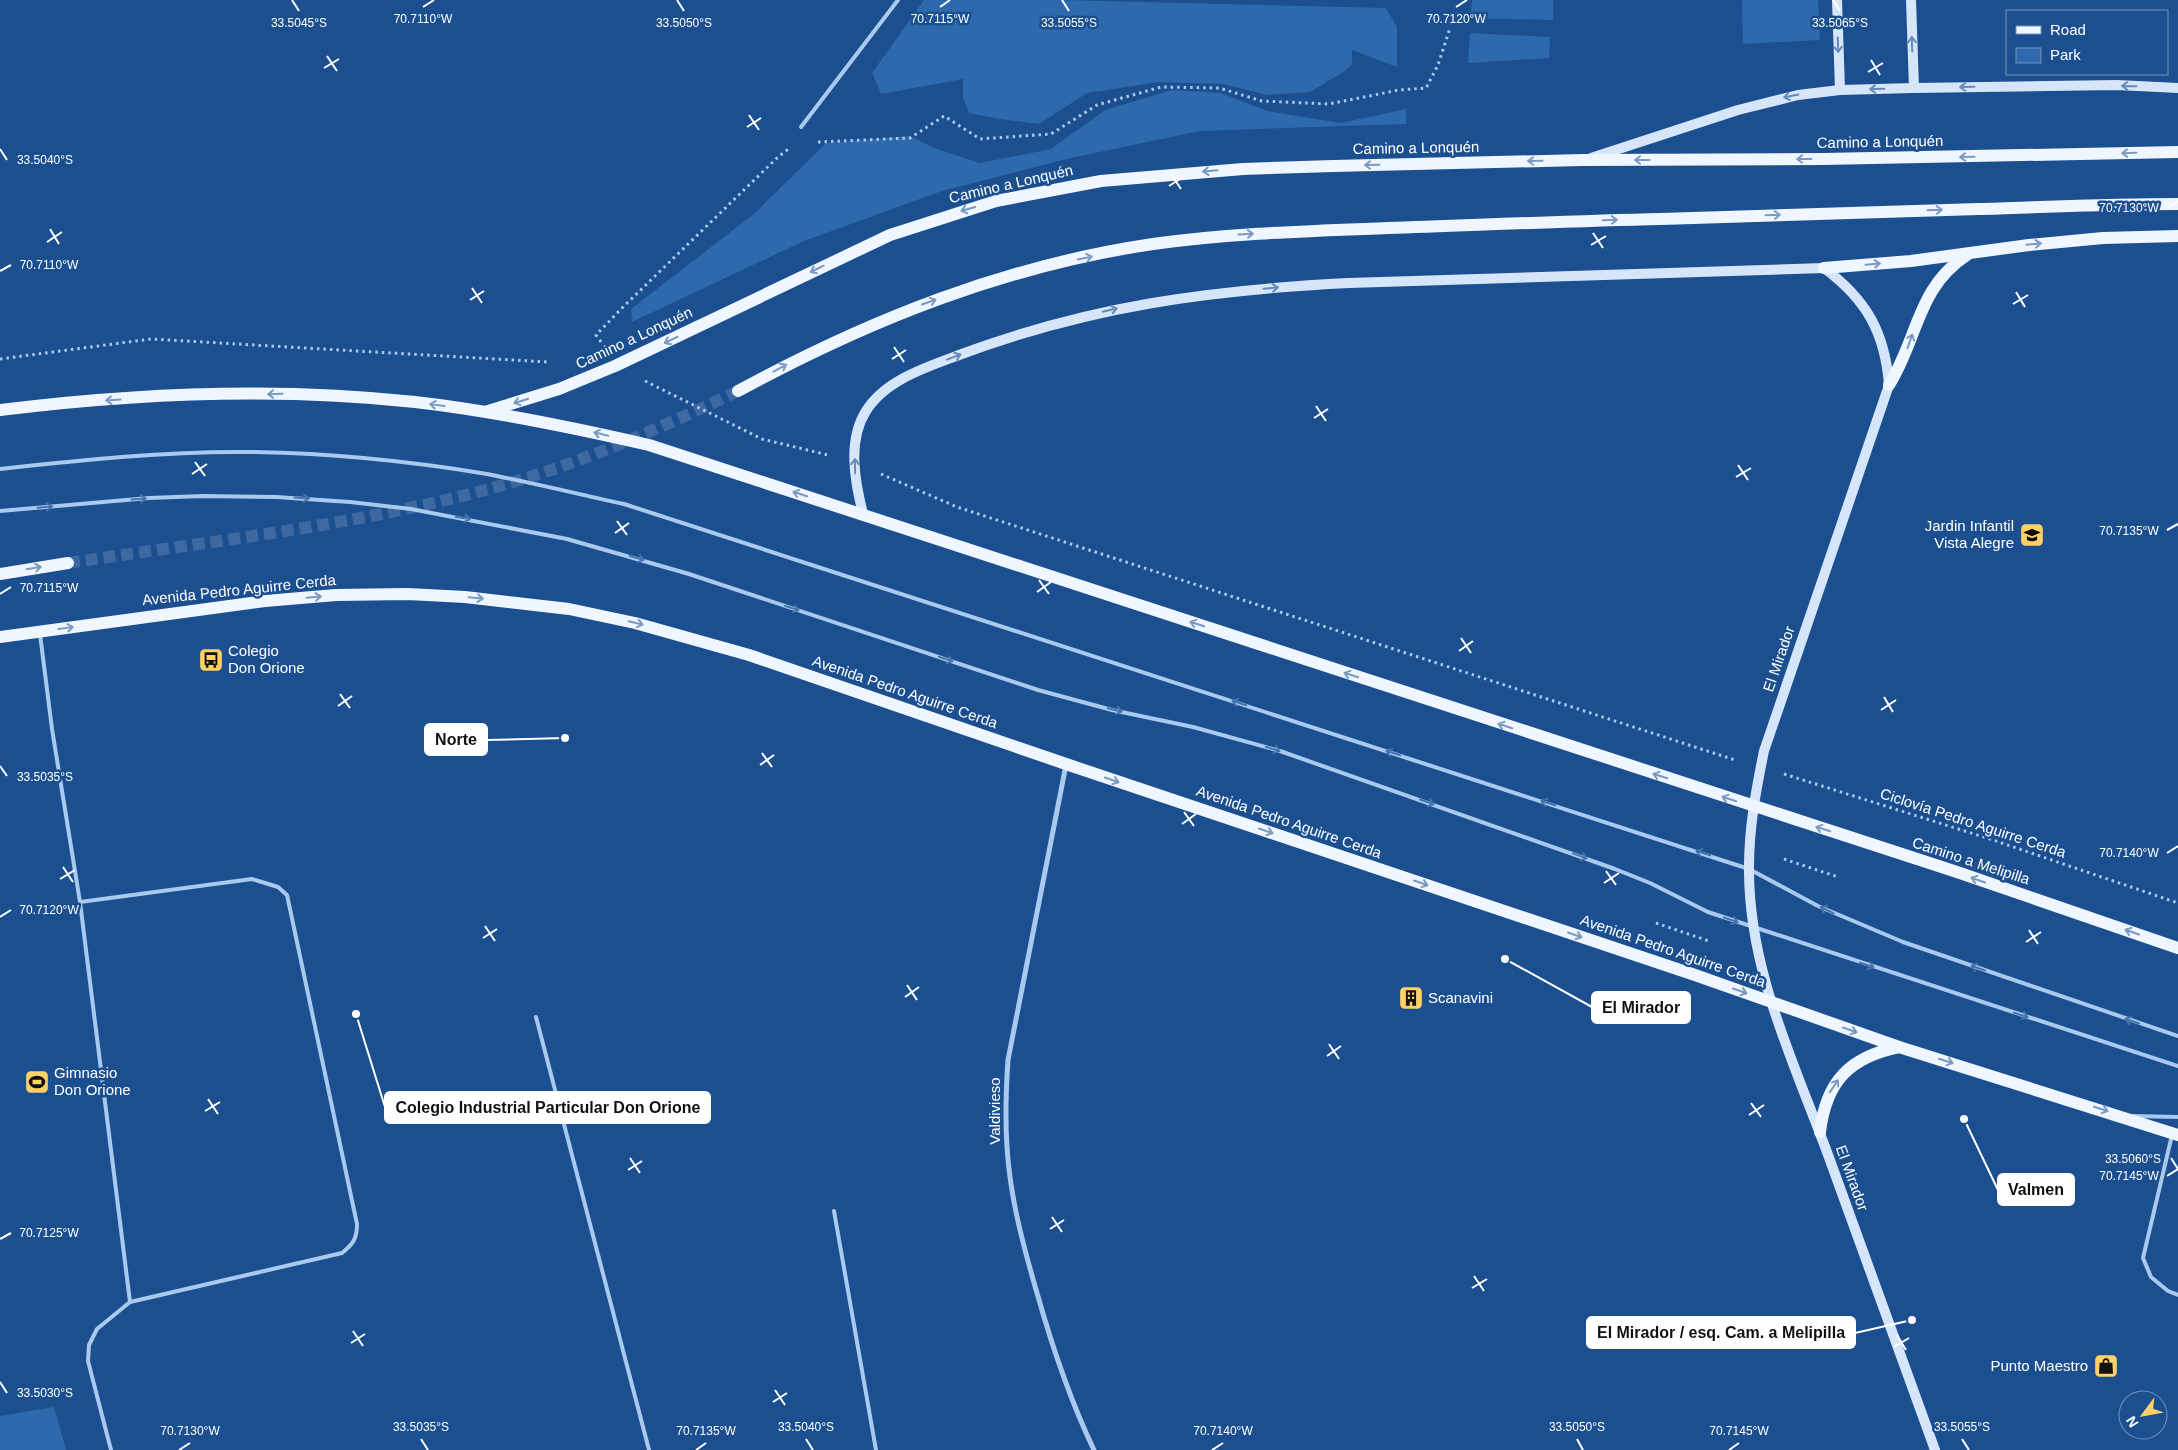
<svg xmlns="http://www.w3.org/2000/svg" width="2178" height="1450" font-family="Helvetica,sans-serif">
	<rect width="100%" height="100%" fill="#1b4f8f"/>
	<g fill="#2e69ad">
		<path d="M 924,0 L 1062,0 L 1386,8 L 1397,27 L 1397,67 L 1352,50 L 1352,64 L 1345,71 L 1310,92 L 1267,95 L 1223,84 L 1159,82 L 1087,93 L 1039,124 L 1000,119 L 969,113 L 963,97 L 963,79 L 881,94 L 872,73 Z"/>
		<path d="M 1472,0 L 1553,0 L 1553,20 L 1471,18 Z"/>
		<path d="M 1742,0 L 1818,0 L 1820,40 L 1743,44 Z"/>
		<path d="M 1470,33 L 1550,37 L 1549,58 L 1468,63 Z"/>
		<path d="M 1172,90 L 1221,93 L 1267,111 L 1341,123 L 1406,109 L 1406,124 L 1200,131 L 1071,158 L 942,191 L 804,241 L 632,322 L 631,309 L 755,213 L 826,143 L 910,136 L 934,148 L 980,163 L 1051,149 L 1105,110 Z"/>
		<path d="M 54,1407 L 66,1450 L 0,1450 L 0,1416 Z"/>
	</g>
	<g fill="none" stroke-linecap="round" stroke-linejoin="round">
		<path stroke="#3d69a0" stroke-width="12" stroke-dasharray="12 6" stroke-linecap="butt" d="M 68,563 C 212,541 363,525 503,485 C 584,462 661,428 738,391"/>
		<g stroke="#a9c9ee" stroke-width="3" stroke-dasharray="2.5 4" stroke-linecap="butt">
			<path d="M 818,142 L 910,138 L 944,116 L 980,139 L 1051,134 L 1097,105 L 1161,87 L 1219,88 L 1262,101 L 1329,104 L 1399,90 L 1426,88 L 1438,65 L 1450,28"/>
			<path d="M 601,342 L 596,335 L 622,308 L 778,157 L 791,147"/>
			<path d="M 0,359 L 151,339 L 547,362"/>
			<path d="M 645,381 L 762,439 L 828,455"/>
			<path d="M 881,474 L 957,507 L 1735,760"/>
			<path d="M 1784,774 L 1990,839 L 2178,903"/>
			<path d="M 1784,859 L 1838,877"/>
			<path d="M 1656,923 L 1709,941"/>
		</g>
		<g stroke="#a9c9ee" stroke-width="4">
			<path d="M 801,127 L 898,0"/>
			<path d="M 0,469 C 83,460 166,451 249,452 C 328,453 409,461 487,474 C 533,483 578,494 624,504 L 1749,869 L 1818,906 L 1903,942 L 2178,1036"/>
			<path d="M 0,511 L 149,498 L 203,496 L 276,497 L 350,502 L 411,509 L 567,539 L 689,574 L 1038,690 L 1112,710 L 1193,727 L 1280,751 L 1615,869 L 1650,883 L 1708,912 L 2178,1066"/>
			<path d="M 40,634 L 52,729 L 80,902 L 130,1302 L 97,1329 L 89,1345 L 88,1361 L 111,1450"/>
			<path d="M 80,902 L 252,879 L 278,887 L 287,895 L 357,1224 C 357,1239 353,1244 342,1253 L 130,1302"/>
			<path d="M 536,1017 L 649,1450"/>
			<path d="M 2133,1116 L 2178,1117"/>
			<path d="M 2172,1135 L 2143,1258 L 2151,1277 L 2168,1291 L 2178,1295"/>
			<path d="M 834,1211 L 876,1450"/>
		</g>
		<path stroke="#a9c9ee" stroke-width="5" d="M 1066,765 L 1008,1060 C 1006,1089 1005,1118 1007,1147 C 1010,1197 1023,1245 1037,1293 C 1052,1346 1070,1400 1094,1450"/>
		<g stroke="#d6e6fa" stroke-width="10">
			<path d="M 1837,0 L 1840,90"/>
			<path d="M 1911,0 L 1914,88"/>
			<path d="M 1591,158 L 1738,110 L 1798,95 L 1840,90 L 1914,88 L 2117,85 L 2178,88"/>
			<path d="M 863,514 C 855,482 847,441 866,411 C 885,380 927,367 959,355 C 1090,306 1210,290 1349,283 L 1824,268 C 1867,300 1885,333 1889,385 L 1764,751 C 1756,790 1749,827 1749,867 C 1748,972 1796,1066 1831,1163 C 1866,1259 1900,1354 1935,1450"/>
		</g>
		<g stroke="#f0f6ff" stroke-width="12">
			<path d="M 1824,268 L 1911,261 L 2029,245 L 2103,238 L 2178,236"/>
			<path d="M 1889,385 C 1918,339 1917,287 1967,255"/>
			<path d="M 738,391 C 869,320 1004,266 1153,244 C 1231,233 1310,231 1388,228 C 1479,225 1570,221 1661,219 C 1767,215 1873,212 1979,209 C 2045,207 2112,204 2178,204"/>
			<path d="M 0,410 C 136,393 279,387 415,402 C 494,411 571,427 649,445 L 1957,872 L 2178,948"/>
			<path d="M 488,411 L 559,389 L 615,366 L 890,235 L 996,201 L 1101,181 L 1243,169 L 1333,166 L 1583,160 L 1823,159 L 2178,152"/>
			<path d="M 0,574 L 68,563"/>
			<path d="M 0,637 L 265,601 L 336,595 L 408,594 L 465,597 L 569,609 L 635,623 L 749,655 L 1066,764 L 1695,975 L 1899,1047 L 2178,1135"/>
			<path d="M 1820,1132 C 1826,1081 1850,1057 1899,1047"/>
		</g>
	</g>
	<defs><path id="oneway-shaft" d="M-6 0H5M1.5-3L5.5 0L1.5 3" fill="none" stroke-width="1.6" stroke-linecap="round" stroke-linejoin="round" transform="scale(1.25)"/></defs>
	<g stroke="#668bba">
		<use href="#oneway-shaft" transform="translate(1912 44) rotate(-92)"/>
		<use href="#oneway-shaft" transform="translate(1838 45) rotate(88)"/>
		<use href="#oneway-shaft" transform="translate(2129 86) rotate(-179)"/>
		<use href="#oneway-shaft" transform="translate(1967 87) rotate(179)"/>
		<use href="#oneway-shaft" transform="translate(1877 89) rotate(179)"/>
		<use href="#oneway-shaft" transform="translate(1791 96) rotate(169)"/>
		<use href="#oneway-shaft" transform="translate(1271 288) rotate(-5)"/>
		<use href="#oneway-shaft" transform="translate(1110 310) rotate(-13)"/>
		<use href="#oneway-shaft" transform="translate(954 357) rotate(-21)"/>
		<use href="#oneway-shaft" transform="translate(855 466) rotate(-90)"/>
	</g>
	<g stroke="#7b9ac1">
		<use href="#oneway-shaft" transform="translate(2129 153) rotate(178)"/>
		<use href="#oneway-shaft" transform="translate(1967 157) rotate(179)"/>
		<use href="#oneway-shaft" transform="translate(1804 159) rotate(180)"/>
		<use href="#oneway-shaft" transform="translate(1642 160) rotate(180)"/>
		<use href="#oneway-shaft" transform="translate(1535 161) rotate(179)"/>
		<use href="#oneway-shaft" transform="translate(1372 165) rotate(179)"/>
		<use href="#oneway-shaft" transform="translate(1210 171) rotate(175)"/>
		<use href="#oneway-shaft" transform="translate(968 209) rotate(164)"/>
		<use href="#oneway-shaft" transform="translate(1935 210) rotate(-2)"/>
		<use href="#oneway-shaft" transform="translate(1773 215) rotate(-2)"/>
		<use href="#oneway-shaft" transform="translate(1610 220) rotate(-2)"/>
		<use href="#oneway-shaft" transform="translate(1246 234) rotate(-3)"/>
		<use href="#oneway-shaft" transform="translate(2034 244) rotate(-6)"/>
		<use href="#oneway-shaft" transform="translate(1085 258) rotate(-11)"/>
		<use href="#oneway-shaft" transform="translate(1873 264) rotate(-5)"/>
		<use href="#oneway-shaft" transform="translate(817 269) rotate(154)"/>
		<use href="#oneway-shaft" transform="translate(929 302) rotate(-19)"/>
		<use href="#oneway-shaft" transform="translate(671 340) rotate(154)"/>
		<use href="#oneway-shaft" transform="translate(1910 341) rotate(-71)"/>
		<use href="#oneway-shaft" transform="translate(780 368) rotate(-28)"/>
		<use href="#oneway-shaft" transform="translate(275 394) rotate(178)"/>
		<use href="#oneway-shaft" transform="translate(113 400) rotate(176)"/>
		<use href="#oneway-shaft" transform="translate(521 401) rotate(162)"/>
		<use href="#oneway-shaft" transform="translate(437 405) rotate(-172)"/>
		<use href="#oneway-shaft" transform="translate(601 434) rotate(-167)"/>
		<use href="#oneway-shaft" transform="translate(800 494) rotate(-162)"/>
		<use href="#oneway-shaft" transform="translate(34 568) rotate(-9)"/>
		<use href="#oneway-shaft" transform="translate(314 597) rotate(-5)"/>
		<use href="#oneway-shaft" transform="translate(476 598) rotate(5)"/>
		<use href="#oneway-shaft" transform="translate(636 623) rotate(13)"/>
		<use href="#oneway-shaft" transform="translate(1197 624) rotate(-162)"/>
		<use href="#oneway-shaft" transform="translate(66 628) rotate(-8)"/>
		<use href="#oneway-shaft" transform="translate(1351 675) rotate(-162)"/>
		<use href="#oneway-shaft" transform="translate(1505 726) rotate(-162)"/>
		<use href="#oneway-shaft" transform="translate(1660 776) rotate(-162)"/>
		<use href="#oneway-shaft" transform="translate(1112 780) rotate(19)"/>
		<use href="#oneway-shaft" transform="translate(1729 799) rotate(-162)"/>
		<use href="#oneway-shaft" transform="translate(1823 829) rotate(-162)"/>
		<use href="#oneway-shaft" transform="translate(1266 831) rotate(19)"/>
		<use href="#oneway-shaft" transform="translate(1978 880) rotate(-161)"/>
		<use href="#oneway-shaft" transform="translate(1421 883) rotate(19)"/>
		<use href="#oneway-shaft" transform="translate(2132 932) rotate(-161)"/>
		<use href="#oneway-shaft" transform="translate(1575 935) rotate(19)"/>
		<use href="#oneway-shaft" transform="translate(1740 991) rotate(19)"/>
		<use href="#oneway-shaft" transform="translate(1850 1030) rotate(19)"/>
		<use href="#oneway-shaft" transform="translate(1946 1061) rotate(17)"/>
		<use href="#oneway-shaft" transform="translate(1834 1086) rotate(-56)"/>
		<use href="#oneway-shaft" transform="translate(2101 1109) rotate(17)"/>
	</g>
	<g stroke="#4674ac">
		<use href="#oneway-shaft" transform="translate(302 498) rotate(4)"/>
		<use href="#oneway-shaft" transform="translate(139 499) rotate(-4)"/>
		<use href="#oneway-shaft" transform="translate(45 507) rotate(-5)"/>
		<use href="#oneway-shaft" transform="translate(463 518) rotate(10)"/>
		<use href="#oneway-shaft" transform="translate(637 558) rotate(16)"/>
		<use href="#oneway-shaft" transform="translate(792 608) rotate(18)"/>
		<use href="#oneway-shaft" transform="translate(946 659) rotate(18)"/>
		<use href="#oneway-shaft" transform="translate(1239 703) rotate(-162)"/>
		<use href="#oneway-shaft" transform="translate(1115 710) rotate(13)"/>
		<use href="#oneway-shaft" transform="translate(1273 749) rotate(17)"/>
		<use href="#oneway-shaft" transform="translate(1393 753) rotate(-162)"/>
		<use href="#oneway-shaft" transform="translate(1427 802) rotate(19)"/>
		<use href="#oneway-shaft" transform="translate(1548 803) rotate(-162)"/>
		<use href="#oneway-shaft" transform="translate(1703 853) rotate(-162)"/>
		<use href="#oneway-shaft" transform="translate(1580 856) rotate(20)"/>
		<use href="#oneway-shaft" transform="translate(1827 910) rotate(-154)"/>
		<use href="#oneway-shaft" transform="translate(1731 920) rotate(19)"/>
		<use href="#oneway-shaft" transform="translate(1867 965) rotate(18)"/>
		<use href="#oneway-shaft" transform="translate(1978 968) rotate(-161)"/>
		<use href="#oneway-shaft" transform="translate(2021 1015) rotate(18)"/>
		<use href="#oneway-shaft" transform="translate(2132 1021) rotate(-161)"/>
	</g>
	<path fill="none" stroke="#fff" stroke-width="2" d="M 292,0 L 299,11M 677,0 L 684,11M 1062,0 L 1069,11M 1833,0 L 1840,11M 423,7 L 434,0M 940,7 L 950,0M 1456,7 L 1467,0M 327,56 L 337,71M 1871,60 L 1880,75M 324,68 L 339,59M 1868,72 L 1883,63M 749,115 L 759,130M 747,127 L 761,118M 0,149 L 7,160M 1171,174 L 1181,189M 1169,186 L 1183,177M 2167,208 L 2178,201M 50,229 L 59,244M 1593,233 L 1603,248M 47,242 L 62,232M 1591,245 L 1606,236M 0,271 L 11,265M 472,288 L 482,303M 2016,292 L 2025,307M 470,300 L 484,291M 2013,304 L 2028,295M 894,347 L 904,362M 892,359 L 906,350M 1316,406 L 1326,421M 1314,418 L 1328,409M 195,462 L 205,476M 1738,465 L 1748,480M 192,474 L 207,464M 1736,477 L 1751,468M 617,521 L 627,535M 2167,530 L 2178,524M 615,533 L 629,523M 1039,580 L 1049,594M 1037,592 L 1051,582M 0,594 L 11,587M 1461,638 L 1471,653M 1459,651 L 1473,641M 340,694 L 350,708M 1884,697 L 1893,712M 338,706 L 352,696M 1881,710 L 1896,700M 762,753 L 772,767M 760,765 L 774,755M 0,766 L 7,776M 1184,812 L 1194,826M 1182,824 L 1196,814M 2167,853 L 2178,846M 63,867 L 73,882M 1606,871 L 1616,885M 60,879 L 75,870M 1604,883 L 1619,873M 0,917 L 11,910M 485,926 L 495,941M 2029,930 L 2038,944M 483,938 L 497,929M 2026,942 L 2041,932M 907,985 L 917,1000M 905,997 L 919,987M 1329,1044 L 1339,1059M 1327,1056 L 1341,1046M 208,1099 L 218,1114M 1751,1103 L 1761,1117M 205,1111 L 220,1102M 1749,1115 L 1764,1105M 630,1158 L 640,1173M 2171,1158 L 2178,1169M 628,1170 L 642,1161M 2167,1176 L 2178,1169M 1052,1217 L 1062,1232M 1050,1229 L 1064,1220M 0,1239 L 11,1233M 1474,1276 L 1484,1291M 1472,1288 L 1487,1279M 353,1331 L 363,1346M 1897,1335 L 1906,1350M 351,1343 L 365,1334M 1894,1347 L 1909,1338M 0,1382 L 7,1393M 775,1390 L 785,1405M 773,1402 L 787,1393M 421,1439 L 428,1450M 806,1439 L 813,1450M 1577,1439 L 1583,1450M 1962,1439 L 1969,1450M 179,1450 L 190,1443M 696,1450 L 706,1443M 1212,1450 L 1223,1443M 1729,1450 L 1739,1443"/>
	<defs>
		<symbol id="school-square" viewBox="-11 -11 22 22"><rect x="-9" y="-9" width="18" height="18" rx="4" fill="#ffd166" stroke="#1b4f8f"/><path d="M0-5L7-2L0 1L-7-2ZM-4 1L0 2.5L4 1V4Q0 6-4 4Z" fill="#111"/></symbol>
		<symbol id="bus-square" viewBox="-11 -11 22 22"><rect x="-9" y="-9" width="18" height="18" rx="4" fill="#ffd166" stroke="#1b4f8f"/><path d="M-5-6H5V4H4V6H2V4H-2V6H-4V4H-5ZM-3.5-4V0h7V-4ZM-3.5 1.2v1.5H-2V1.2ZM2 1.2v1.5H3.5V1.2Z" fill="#111"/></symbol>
		<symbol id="building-square" viewBox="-11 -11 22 22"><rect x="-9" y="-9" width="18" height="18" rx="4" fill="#ffd166" stroke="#1b4f8f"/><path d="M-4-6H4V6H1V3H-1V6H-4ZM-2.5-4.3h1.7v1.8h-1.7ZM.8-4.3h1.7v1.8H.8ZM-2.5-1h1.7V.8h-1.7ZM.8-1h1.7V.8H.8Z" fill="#111"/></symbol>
		<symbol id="stadium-square" viewBox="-11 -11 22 22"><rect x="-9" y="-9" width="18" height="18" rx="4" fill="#ffd166" stroke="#1b4f8f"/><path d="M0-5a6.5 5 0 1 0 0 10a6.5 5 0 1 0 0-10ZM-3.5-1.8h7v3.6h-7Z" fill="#111"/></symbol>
		<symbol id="shop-square" viewBox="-11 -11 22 22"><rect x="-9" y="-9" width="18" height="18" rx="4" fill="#ffd166" stroke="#1b4f8f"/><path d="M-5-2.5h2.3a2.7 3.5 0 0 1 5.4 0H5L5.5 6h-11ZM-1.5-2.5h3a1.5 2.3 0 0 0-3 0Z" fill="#111"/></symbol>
	</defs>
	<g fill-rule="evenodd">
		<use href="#school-square" x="2018" y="521" width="28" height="28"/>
		<use href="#bus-square" x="197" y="646" width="28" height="28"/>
		<use href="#building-square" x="1397" y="984" width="28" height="28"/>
		<use href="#stadium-square" x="23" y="1068" width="28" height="28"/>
		<use href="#shop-square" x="2092" y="1352" width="28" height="28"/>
	</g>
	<g text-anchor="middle" stroke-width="5" stroke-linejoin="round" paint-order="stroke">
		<g font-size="15" fill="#fff" stroke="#1b4f8f">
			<text transform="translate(1880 142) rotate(-1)" y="5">Camino a Lonquén</text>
			<text transform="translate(1416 148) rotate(-1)" y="5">Camino a Lonquén</text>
			<text transform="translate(1011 184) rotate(-13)" y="5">Camino a Lonquén</text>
			<text transform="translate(634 338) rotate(-25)" y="5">Camino a Lonquén</text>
			<text transform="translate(239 590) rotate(-6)" y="5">Avenida Pedro Aguirre Cerda</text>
			<text transform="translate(1779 659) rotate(-71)" y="5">El Mirador</text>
			<text transform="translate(905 692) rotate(19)" y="5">Avenida Pedro Aguirre Cerda</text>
			<text transform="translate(1289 822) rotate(19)" y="5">Avenida Pedro Aguirre Cerda</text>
			<text transform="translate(1973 823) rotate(18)" y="5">Ciclovía Pedro Aguirre Cerda</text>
			<text transform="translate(1971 861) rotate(18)" y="5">Camino a Melipilla</text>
			<text transform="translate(1673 951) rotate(19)" y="5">Avenida Pedro Aguirre Cerda</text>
			<text transform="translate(995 1111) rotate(-90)" y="5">Valdivieso</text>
			<text transform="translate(1852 1178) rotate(70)" y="5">El Mirador</text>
		</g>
		<g font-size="15" fill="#fff" stroke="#1b4f8f" text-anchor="start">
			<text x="2014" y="531" text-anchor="end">Jardin Infantil<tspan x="2014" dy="17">Vista Alegre</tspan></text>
			<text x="228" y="656">Colegio<tspan x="228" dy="17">Don Orione</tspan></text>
			<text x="1428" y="1003">Scanavini</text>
			<text x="54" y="1078">Gimnasio<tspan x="54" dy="17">Don Orione</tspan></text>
			<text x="2088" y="1371" text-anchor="end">Punto Maestro</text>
		</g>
	</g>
	<g font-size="12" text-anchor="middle" fill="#fff" stroke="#1b4f8f" stroke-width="5" stroke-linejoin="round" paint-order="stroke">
		<text x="423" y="23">70.7110°W</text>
		<text x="940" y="23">70.7115°W</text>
		<text x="1456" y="23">70.7120°W</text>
		<text x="299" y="27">33.5045°S</text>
		<text x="684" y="27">33.5050°S</text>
		<text x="1069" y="27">33.5055°S</text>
		<text x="1840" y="27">33.5065°S</text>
		<text x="45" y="164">33.5040°S</text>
		<text x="2129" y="212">70.7130°W</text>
		<text x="49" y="269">70.7110°W</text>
		<text x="2129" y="535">70.7135°W</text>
		<text x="49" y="592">70.7115°W</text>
		<text x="45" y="781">33.5035°S</text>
		<text x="2129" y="857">70.7140°W</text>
		<text x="49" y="914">70.7120°W</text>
		<text x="2133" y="1163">33.5060°S</text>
		<text x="2129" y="1180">70.7145°W</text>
		<text x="49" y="1237">70.7125°W</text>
		<text x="45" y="1397">33.5030°S</text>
		<text x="421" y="1431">33.5035°S</text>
		<text x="806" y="1431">33.5040°S</text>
		<text x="1577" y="1431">33.5050°S</text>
		<text x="1962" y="1431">33.5055°S</text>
		<text x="190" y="1435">70.7130°W</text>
		<text x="706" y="1435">70.7135°W</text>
		<text x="1223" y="1435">70.7140°W</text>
		<text x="1739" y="1435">70.7145°W</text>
	</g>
	<path fill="none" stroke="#fff" stroke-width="2" d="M565 738L487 740M1505 959L1592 1007M356 1014L385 1107M1964 1119L1998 1190M1912 1320L1855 1333"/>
	<g fill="#fff" stroke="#1b4f8f" stroke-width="2">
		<circle cx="565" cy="738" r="5"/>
		<circle cx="1505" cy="959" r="5"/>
		<circle cx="356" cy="1014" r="5"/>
		<circle cx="1964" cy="1119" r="5"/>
		<circle cx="1912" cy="1320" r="5"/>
	</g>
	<g fill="#fff" stroke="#fff" stroke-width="2">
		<rect x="425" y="724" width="62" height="31" rx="5"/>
		<rect x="1592" y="992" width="98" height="31" rx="5"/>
		<rect x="385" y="1092" width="325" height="31" rx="5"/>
		<rect x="1998" y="1174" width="76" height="31" rx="5"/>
		<rect x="1587" y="1317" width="268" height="31" rx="5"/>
	</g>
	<g font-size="16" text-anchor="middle" font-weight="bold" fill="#111">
		<text x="456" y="745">Norte</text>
		<text x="1641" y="1013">El Mirador</text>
		<text x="548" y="1113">Colegio Industrial Particular Don Orione</text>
		<text x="2036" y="1195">Valmen</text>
		<text x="1721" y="1338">El Mirador / esq. Cam. a Melipilla</text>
	</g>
	<rect x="2006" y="10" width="162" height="65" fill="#1b4f8f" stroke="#7695bc"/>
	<rect x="2016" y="26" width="25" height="8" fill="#f0f6ff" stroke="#7695bc"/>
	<text x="2050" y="35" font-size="15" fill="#ffffff">Road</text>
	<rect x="2016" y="48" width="25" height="15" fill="#2e69ad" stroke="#7695bc"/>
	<text x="2050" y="60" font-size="15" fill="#ffffff">Park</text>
	<g transform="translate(2143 1415) rotate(238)"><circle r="24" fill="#1b4f8f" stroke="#7695bc"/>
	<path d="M0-4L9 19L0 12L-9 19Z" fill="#ffd166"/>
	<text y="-8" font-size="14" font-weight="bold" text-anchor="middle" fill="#ffffff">N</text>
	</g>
</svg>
